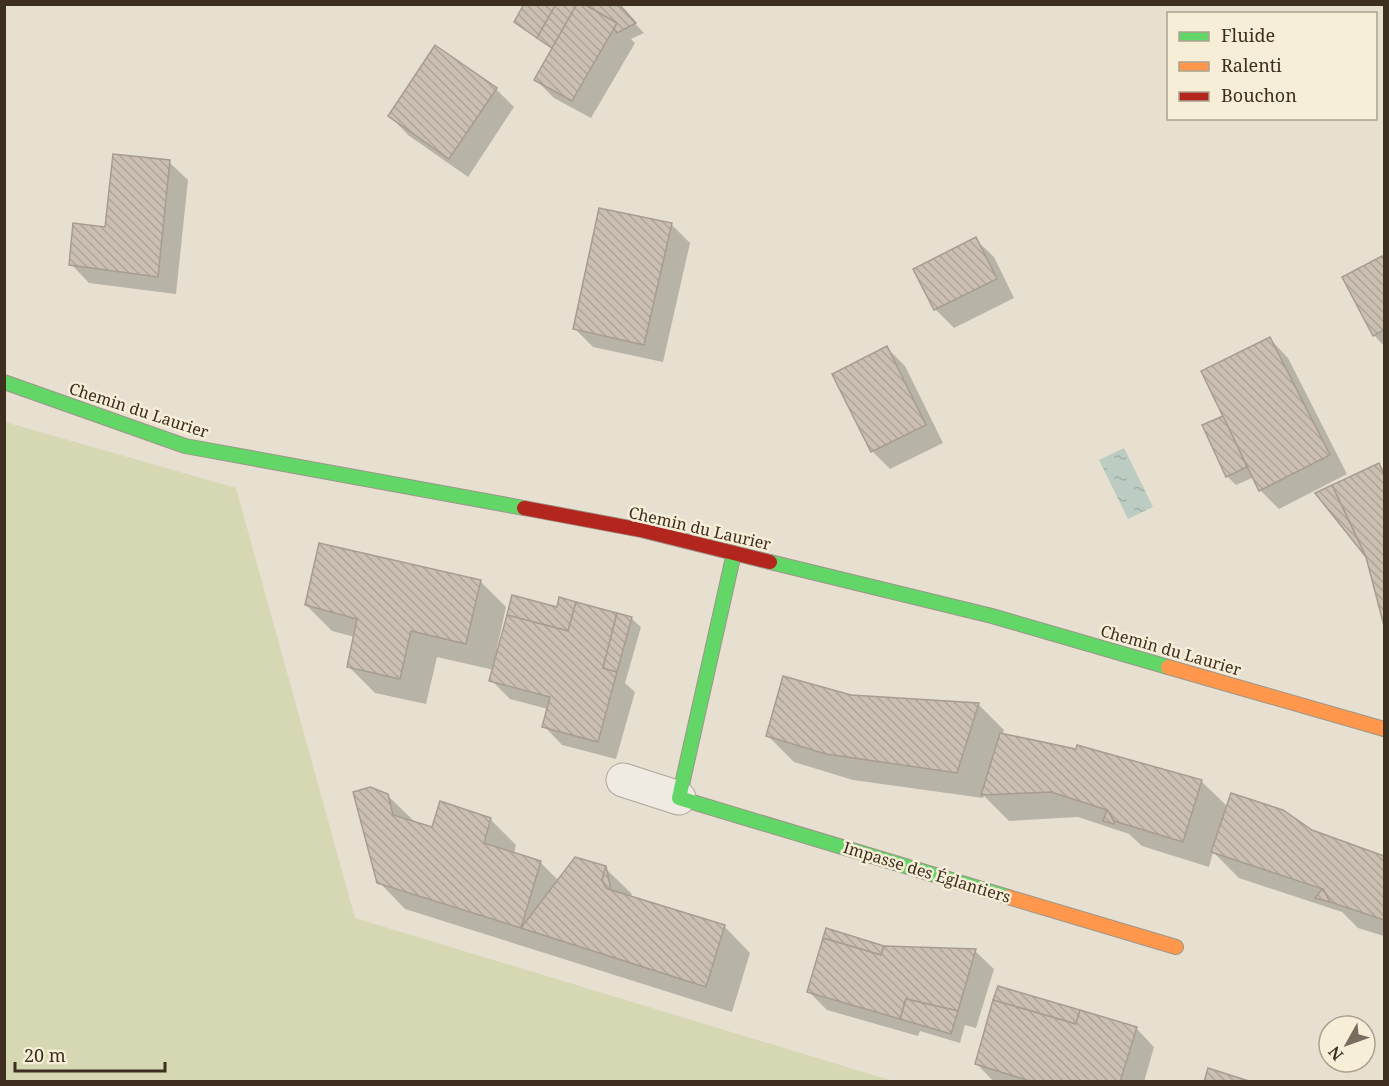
<svg xmlns="http://www.w3.org/2000/svg" width="1389" height="1086" font-family="'Noto Serif',serif">
	<defs>
		<pattern id="water-ripples" width="26" height="14" patternUnits="userSpaceOnUse" patternTransform="scale(1.5)"><rect width="26" height="14" fill="#bcccc2"/><path d="M2 4q2-2 4 0t4 0M15 11q2-2 4 0t4 0" fill="none" stroke="#a2b0a6"/></pattern>
		<pattern id="building-back-hatch" width="6" height="6" patternUnits="userSpaceOnUse" patternTransform="scale(1.5)"><rect width="6" height="6" fill="#cbbfb2"/><path d="M-1 5l2 2M0 0l6 6M5-1l2 2" fill="none" stroke="#afa499"/></pattern>
	</defs>
	<rect width="100%" height="100%" fill="#e7e0d1"/>
	<path fill="#d6d7b3" d="M 5,422 L 236,488 L 355,918 L 893,1081 L 5,1081 Z"/>
	<path fill="url(#water-ripples)" d="M 1124,448 L 1153,507 L 1128,519 L 1099,460 Z"/>
	<g fill="#0003">
		<path d="M 526,4 L 617,4 L 644,33 L 631,39 L 635,43 L 591,118 L 554,98 L 536,80 L 553,50 L 516,22 Z"/>
		<path d="M 496,89 L 514,107 L 468,177 L 408,135 L 390,116 Z"/>
		<path d="M 169,162 L 188,180 L 176,294 L 89,283 L 71,264 Z"/>
		<path d="M 671,224 L 690,243 L 663,362 L 593,347 L 574,328 Z"/>
		<path d="M 975,239 L 994,257 L 1014,298 L 954,328 L 935,309 Z"/>
		<path d="M 1382,257 L 1384,260 L 1384,346 L 1374,335 Z"/>
		<path d="M 1270,339 L 1288,358 L 1347,474 L 1279,509 L 1261,491 L 1254,477 L 1236,485 L 1227,476 L 1227,422 Z"/>
		<path d="M 887,348 L 905,366 L 943,443 L 890,469 L 872,451 Z"/>
		<path d="M 1379,465 L 1384,470 L 1384,620 L 1367,556 Z"/>
		<path d="M 480,581 L 506,607 L 497,648 L 558,609 L 631,618 L 641,627 L 625,683 L 635,692 L 616,759 L 562,745 L 544,726 L 548,709 L 510,699 L 491,680 L 494,670 L 437,657 L 426,704 L 375,693 L 348,666 L 355,637 L 332,631 L 306,605 Z"/>
		<path d="M 850,697 L 978,704 L 1004,730 L 1003,735 L 1201,781 L 1228,807 L 1311,831 L 1384,857 L 1384,936 L 1358,928 L 1342,912 L 1239,878 L 1213,852 L 1209,867 L 1142,846 L 1129,834 L 1078,817 L 1009,821 L 984,796 L 983,798 L 853,780 L 794,762 L 768,736 Z"/>
		<path d="M 387,795 L 414,821 L 433,829 L 490,819 L 516,845 L 514,854 L 540,862 L 559,881 L 605,868 L 632,894 L 630,898 L 724,926 L 750,953 L 732,1012 L 405,909 L 379,882 Z"/>
		<path d="M 884,947 L 975,951 L 994,969 L 976,1028 L 965,1025 L 960,1043 L 920,1031 L 918,1036 L 827,1010 L 809,992 Z"/>
		<path d="M 1136,1028 L 1154,1047 L 1144,1082 L 994,1082 L 976,1063 Z"/>
	</g>
	<g fill="url(#building-back-hatch)" stroke="#a89c90" stroke-width="1.5">
		<path d="M 524,4 L 556,4 L 537,38 L 514,22 Z"/>
		<path d="M 556,4 L 577,4 L 552,48 L 537,38 Z"/>
		<path d="M 577,4 L 584,4 L 617,23 L 572,101 L 534,80 Z"/>
		<path d="M 584,4 L 619,4 L 636,23 L 617,33 L 614,29 L 617,23 Z"/>
		<path d="M 435,45 L 497,88 L 449,159 L 388,116 Z"/>
		<path d="M 113,154 L 170,160 L 158,277 L 69,265 L 73,223 L 105,227 Z"/>
		<path d="M 599,208 L 672,223 L 644,345 L 573,329 Z"/>
		<path d="M 976,237 L 997,279 L 934,310 L 913,269 Z"/>
		<path d="M 1382,256 L 1384,260 L 1384,330 L 1373,336 L 1342,277 Z"/>
		<path d="M 1270,337 L 1330,455 L 1259,491 L 1201,371 Z"/>
		<path d="M 887,346 L 926,425 L 871,452 L 832,374 Z"/>
		<path d="M 1223,416 L 1247,467 L 1226,477 L 1202,425 Z"/>
		<path d="M 1379,463 L 1384,475 L 1384,626 L 1366,557 L 1332,485 Z"/>
		<path d="M 1332,485 L 1366,557 L 1315,493 Z"/>
		<path d="M 319,543 L 481,580 L 466,644 L 411,631 L 400,679 L 347,667 L 357,619 L 305,605 Z"/>
		<path d="M 512,595 L 557,607 L 559,597 L 576,602 L 568,631 L 507,615 Z"/>
		<path d="M 576,602 L 617,613 L 603,668 L 617,672 L 598,742 L 542,727 L 550,697 L 489,681 L 507,615 L 568,631 Z"/>
		<path d="M 617,613 L 632,617 L 617,672 L 603,668 Z"/>
		<path d="M 783,676 L 851,695 L 979,703 L 957,773 L 826,754 L 766,736 Z"/>
		<path d="M 1000,733 L 1076,749 L 1077,745 L 1202,780 L 1183,842 L 1114,821 L 1107,810 L 1051,792 L 981,795 Z"/>
		<path d="M 370,787 L 388,794 L 393,815 L 432,827 L 440,801 L 491,818 L 484,843 L 541,861 L 521,928 L 377,883 L 353,792 Z"/>
		<path d="M 1231,793 L 1283,810 L 1312,830 L 1384,856 L 1384,920 L 1330,902 L 1323,889 L 1211,852 Z"/>
		<path d="M 1107,810 L 1114,821 L 1114,824 L 1103,821 Z"/>
		<path d="M 575,857 L 606,866 L 602,880 L 606,888 L 611,890 L 725,925 L 706,987 L 521,928 Z"/>
		<path d="M 606,866 L 611,890 L 606,888 L 602,880 Z"/>
		<path d="M 1322,889 L 1323,889 L 1330,902 L 1315,898 Z"/>
		<path d="M 826,928 L 884,946 L 881,955 L 823,938 Z"/>
		<path d="M 823,938 L 881,955 L 884,946 L 976,949 L 958,1011 L 906,999 L 900,1019 L 807,992 Z"/>
		<path d="M 998,986 L 1080,1010 L 1076,1024 L 993,1000 Z"/>
		<path d="M 906,999 L 958,1011 L 951,1034 L 900,1019 Z"/>
		<path d="M 993,1000 L 1076,1024 L 1080,1010 L 1137,1027 L 1120,1082 L 1033,1082 L 975,1064 Z"/>
		<path d="M 1208,1068 L 1252,1082 L 1204,1082 Z"/>
	</g>
	<g fill="none" stroke-linecap="round" stroke-linejoin="round">
		<defs>
			<path id="street" d="M 623,780 L 679,798"/>
			<g id="fast">
				<path d="M 4,382 L 185,446 L 524,508"/>
				<path d="M 734,553 L 679,798 L 1008,897"/>
				<path d="M 770,562 L 992,616 L 1168,667"/>
			</g>
			<g id="slow">
				<path d="M 1168,667 L 1384,729"/>
				<path d="M 1008,897 L 1176,947"/>
			</g>
			<path id="jam" d="M 524,508 L 641,530 L 770,562"/>
		</defs>
		<use href="#street" stroke="#ada599" stroke-width="35"/>
		<use href="#fast" stroke="#9c958a" stroke-width="16"/>
		<use href="#slow" stroke="#9c958a" stroke-width="16"/>
		<use href="#jam" stroke="#9c958a" stroke-width="16"/>
		<use href="#street" stroke="#efebe3" stroke-width="33"/>
		<use href="#fast" stroke="#63d668" stroke-width="14"/>
		<use href="#slow" stroke="#ff974d" stroke-width="14"/>
		<use href="#jam" stroke="#b3261e" stroke-width="14"/>
	</g>
	<g text-anchor="middle" stroke-width="5" stroke-linejoin="round" paint-order="stroke">
		<g font-size="16" fill="#3d2e20" stroke="#f7eed8">
			<text transform="translate(139 410) rotate(18)" y="6">Chemin du Laurier</text>
			<text transform="translate(700 528) rotate(13)" y="6">Chemin du Laurier</text>
			<text transform="translate(1171 650) rotate(16)" y="6">Chemin du Laurier</text>
			<text transform="translate(927 872) rotate(17)" y="6">Impasse des Églantiers</text>
		</g>
	</g>
	<rect width="1389" height="1086" fill="none" stroke="#3d2e20" stroke-width="12"/>
	<rect x="1167" y="12" width="210" height="108" fill="#f7eed8" stroke="#ada18e" stroke-width="1.5"/>
	<rect x="1179" y="32" width="30" height="9" fill="#63d668" stroke="#ada18e" stroke-width="1.5"/>
	<text x="1221" y="42" font-size="18" fill="#3d2e20">Fluide</text>
	<rect x="1179" y="62" width="30" height="9" fill="#ff974d" stroke="#ada18e" stroke-width="1.5"/>
	<text x="1221" y="72" font-size="18" fill="#3d2e20">Ralenti</text>
	<rect x="1179" y="92" width="30" height="9" fill="#b3261e" stroke="#ada18e" stroke-width="1.5"/>
	<text x="1221" y="102" font-size="18" fill="#3d2e20">Bouchon</text>
	<g transform="translate(1347 1044) rotate(230)"><circle r="28" fill="#f7eed8" stroke="#ada18e" stroke-width="1.5"/>
	<path d="M0-4.5L10 22L0 15L-10 22Z" fill="#786c5e"/>
	<text y="-9" font-size="16" font-weight="bold" text-anchor="middle" fill="#3d2e20">N</text>
	</g>
	<path d="M15 1062v9h150v-9" fill="none" stroke="#3d2e20" stroke-width="3"/>
	<text x="24" y="1062" font-size="18" fill="#3d2e20" stroke="#f7eed8" stroke-width="4.5" paint-order="stroke">20 m</text>
</svg>
